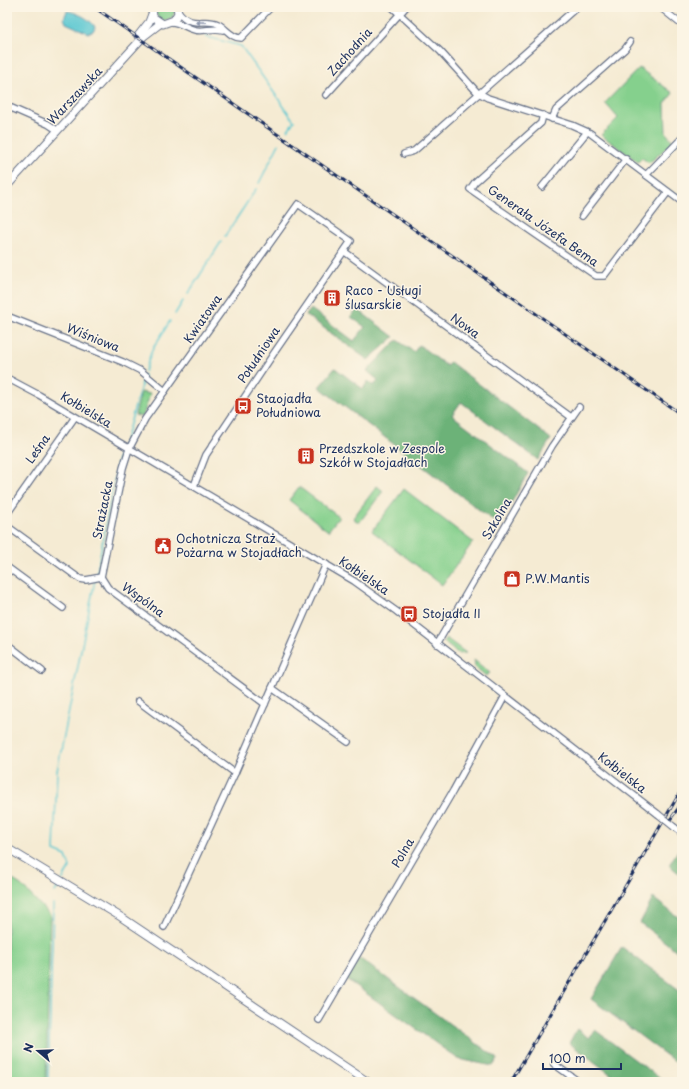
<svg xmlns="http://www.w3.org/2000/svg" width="689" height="1089" font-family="'Playpen Sans',sans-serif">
	<rect width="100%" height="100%" fill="#fcf5e5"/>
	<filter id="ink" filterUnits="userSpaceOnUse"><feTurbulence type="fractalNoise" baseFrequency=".025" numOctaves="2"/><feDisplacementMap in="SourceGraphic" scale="8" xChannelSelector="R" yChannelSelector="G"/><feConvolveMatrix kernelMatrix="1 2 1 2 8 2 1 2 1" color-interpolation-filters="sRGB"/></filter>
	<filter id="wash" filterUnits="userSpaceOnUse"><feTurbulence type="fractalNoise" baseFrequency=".012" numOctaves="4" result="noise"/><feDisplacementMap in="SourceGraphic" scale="16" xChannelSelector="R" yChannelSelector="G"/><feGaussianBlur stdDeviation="0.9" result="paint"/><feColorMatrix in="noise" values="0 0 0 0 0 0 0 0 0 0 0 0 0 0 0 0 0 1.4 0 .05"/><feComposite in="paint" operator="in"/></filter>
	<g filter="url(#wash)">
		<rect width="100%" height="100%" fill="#f5ebd3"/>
		<g fill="#85d08d" stroke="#508076">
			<path d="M 155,7 L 175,7 L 175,11 L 172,18 L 164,21 L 157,17 Z"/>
			<path d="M 639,68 L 673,93 L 665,104 L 666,133 L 672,140 L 672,143 L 649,163 L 642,158 L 638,162 L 601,135 L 618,118 L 605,103 Z"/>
			<path d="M 141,392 L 150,394 L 143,417 L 135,415 Z"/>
			<path d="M 377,486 L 383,491 L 359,523 L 353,518 Z"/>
			<path d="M 299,487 L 339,517 L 328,531 L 289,500 Z"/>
			<path d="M 404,489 L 473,542 L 442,585 L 372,531 Z"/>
			<path d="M 446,638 L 466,653 L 459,654 L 447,645 L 444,641 Z"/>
			<path d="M 474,660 L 490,673 L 486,676 L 475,667 Z"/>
			<path d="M 7,876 L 21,885 L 50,915 L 46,1082 L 7,1082 Z"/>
		</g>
		<g fill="#6cb278" stroke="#44706b">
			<path d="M 311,309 L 354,341 L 365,327 L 351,317 L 357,309 L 394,337 L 368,360 L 306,315 Z"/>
			<path d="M 397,340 L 414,352 L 419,345 L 447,366 L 450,362 L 551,439 L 538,460 L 461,402 L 452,415 L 528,473 L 499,525 L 319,387 L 335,368 L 363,389 L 368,381 L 374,386 L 378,380 L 367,371 Z"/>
			<path d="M 682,844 L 682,876 L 669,865 Z"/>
			<path d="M 653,898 L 682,920 L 682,955 L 640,923 Z"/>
			<path d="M 622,947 L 682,992 L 682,1067 L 591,999 Z"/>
			<path d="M 359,958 L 498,1059 L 493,1066 L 458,1059 L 346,979 Z"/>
			<path d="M 577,1029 L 589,1038 L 595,1030 L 665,1082 L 621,1082 L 569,1043 Z"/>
		</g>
		<path fill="#5cc8d2" stroke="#3c7c98" d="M 67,11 C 76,12 91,19 95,27 L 93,31 L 88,33 L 66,23 L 64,18 Z"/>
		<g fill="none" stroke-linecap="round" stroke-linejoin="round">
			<g stroke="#5cc8d2" stroke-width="1.5">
				<path d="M 206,35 L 207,37 L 241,46 L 294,121 L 288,130"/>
				<path d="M 259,183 L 279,144"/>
				<path d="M 225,236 L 256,189"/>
				<path d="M 188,294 L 221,242"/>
				<path d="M 175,314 L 183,301"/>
				<path d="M 145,371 L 152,350 L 170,321"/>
				<path d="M 96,577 L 119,453 L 126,438 L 144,375"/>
				<path d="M 63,879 L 70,867 L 66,856 L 54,851 L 57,771 L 95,580"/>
				<path d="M 55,892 L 61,882"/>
				<path d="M 48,1082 L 53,904"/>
			</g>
		</g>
	</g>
	<g filter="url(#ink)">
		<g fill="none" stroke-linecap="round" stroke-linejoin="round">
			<defs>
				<g id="minor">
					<path d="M 392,7 L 440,51 L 477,92 L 488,98 L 572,125 L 590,133 L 682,202"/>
					<path d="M 660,7 L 682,25"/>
					<path d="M 178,11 C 192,30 204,17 218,24 C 226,28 231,38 241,38 L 271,7"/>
					<path d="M 171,22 C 180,22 186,28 195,30 C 204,32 213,27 223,30"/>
					<path d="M 326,95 L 406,7"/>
					<path d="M 7,106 L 48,124 L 54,128"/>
					<path d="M 543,115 L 541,123 L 475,182 L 470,189 L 596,276 L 604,276 L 668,192"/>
					<path d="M 552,119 L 556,110 L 625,49 L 630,42"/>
					<path d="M 404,154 L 414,151 L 577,7"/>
					<path d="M 646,175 L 682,138"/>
					<path d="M 542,187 L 587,132"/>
					<path d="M 582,216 L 626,159"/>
					<path d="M 345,252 L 571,417"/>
					<path d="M 7,316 L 123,362 L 141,371 L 165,391"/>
					<path d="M 7,378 L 39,395 L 354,581 L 396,611 L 658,814"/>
					<path d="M 7,514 L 75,417"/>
					<path d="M 7,526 L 80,579 L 86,580 L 101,577"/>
					<path d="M 7,567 L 63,608"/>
					<path d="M 101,577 L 123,468 L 129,449 L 145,419 L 298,204 L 351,241 L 274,353 L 206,455 L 194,486"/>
					<path d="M 101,577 L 108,588 L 265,704"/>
					<path d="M 7,644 L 42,671"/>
					<path d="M 437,644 L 552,446 L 579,407"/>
					<path d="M 272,688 L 348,742"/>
					<path d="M 138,701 L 235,773"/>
					<path d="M 674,827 L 682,833"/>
					<path d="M 164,927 L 235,773 L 326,564"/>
					<path d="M 319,1020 L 453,791 L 505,696"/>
					<path d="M 554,1064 L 579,1082"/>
				</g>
				<g id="major">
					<path d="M 152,7 L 153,17 L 163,24 L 174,20 L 178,13 L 177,7"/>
					<path d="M 138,36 L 149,22 L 152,14"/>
					<path d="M 7,186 L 144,36 L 161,23"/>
					<path d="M 7,848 L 121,917 L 368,1082"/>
				</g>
			</defs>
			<use href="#minor" stroke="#677187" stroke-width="8"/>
			<use href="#major" stroke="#677187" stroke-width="9"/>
			<use href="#minor" stroke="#fff" stroke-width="5.5"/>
			<use href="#major" stroke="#fff" stroke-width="7"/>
			<defs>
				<g id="rail">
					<path d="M 94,7 L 682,415"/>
					<path d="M 667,824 L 682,803"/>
					<path d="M 511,1082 L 682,789"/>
				</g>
			</defs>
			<use href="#rail" stroke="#1b2f5e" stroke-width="3"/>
			<use href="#rail" stroke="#fcf5e5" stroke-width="1.5" stroke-dasharray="4.5" stroke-linecap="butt"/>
			<defs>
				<path id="minor-bridge" d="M 658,814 L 674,827"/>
			</defs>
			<use href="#minor-bridge" stroke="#677187" stroke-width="8" stroke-linecap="butt"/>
			<use href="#minor-bridge" stroke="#fff" stroke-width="5.5"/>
		</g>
		<defs><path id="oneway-solid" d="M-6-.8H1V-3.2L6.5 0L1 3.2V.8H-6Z"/></defs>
		<use fill="#8d97ae" href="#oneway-solid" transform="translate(201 22) rotate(-179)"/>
	</g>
	<defs>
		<symbol id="building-square" viewBox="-11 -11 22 22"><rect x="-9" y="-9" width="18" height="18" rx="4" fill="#c8321e" stroke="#fcf5e5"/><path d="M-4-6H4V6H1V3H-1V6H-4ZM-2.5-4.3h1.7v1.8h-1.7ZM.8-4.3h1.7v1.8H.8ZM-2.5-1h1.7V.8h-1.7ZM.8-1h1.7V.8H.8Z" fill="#fff"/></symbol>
		<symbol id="bus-square" viewBox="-11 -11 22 22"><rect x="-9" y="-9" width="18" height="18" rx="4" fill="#c8321e" stroke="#fcf5e5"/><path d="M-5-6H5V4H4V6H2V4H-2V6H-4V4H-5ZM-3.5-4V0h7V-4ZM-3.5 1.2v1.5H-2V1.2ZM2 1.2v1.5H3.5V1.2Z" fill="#fff"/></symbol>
		<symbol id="civic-square" viewBox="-11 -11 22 22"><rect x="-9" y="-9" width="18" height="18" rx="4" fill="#c8321e" stroke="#fcf5e5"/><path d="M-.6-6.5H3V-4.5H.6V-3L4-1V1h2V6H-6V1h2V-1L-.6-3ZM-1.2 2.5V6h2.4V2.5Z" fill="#fff"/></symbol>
		<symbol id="shop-square" viewBox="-11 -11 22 22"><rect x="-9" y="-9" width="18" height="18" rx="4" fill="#c8321e" stroke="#fcf5e5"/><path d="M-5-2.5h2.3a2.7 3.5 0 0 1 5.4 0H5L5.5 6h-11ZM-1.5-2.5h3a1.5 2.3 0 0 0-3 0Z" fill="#fff"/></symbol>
	</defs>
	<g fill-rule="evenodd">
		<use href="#building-square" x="322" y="288" width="20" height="20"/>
		<use href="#bus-square" x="233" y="396" width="20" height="20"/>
		<use href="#building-square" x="296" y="446" width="20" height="20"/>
		<use href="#civic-square" x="153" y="536" width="20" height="20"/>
		<use href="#shop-square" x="502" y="569" width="20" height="20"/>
		<use href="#bus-square" x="399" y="604" width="20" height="20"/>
	</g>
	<g text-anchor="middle" stroke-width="3" stroke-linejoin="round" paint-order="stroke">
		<g font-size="12" fill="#1b2f5e" stroke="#fcf5e5">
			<text transform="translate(350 52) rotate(-48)" y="4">Zachodnia</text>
			<text transform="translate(75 96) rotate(-47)" y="4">Warszawska</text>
			<text transform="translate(543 226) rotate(35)" y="4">Generała Józefa Bema</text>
			<text transform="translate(203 319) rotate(-55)" y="4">Kwiatowa</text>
			<text transform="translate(465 326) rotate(36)" y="4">Nowa</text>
			<text transform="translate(93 338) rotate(22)" y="4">Wiśniowa</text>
			<text transform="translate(259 355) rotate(-56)" y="4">Południowa</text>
			<text transform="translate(86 410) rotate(31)" y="4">Kołbielska</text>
			<text transform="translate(38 449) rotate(-55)" y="4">Leśna</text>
			<text transform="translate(103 510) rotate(-79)" y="4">Strażacka</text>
			<text transform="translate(497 519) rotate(-60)" y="4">Szkolna</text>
			<text transform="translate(364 576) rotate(34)" y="4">Kołbielska</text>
			<text transform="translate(143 600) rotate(36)" y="4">Wspólna</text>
			<text transform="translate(622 773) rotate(38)" y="4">Kołbielska</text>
			<text transform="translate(403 853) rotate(-60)" y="4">Polna</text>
		</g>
		<g font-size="12" fill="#1b2f5e" stroke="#fcf5e5" text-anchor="start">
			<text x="345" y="295">Raco - Usługi<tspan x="345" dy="14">ślusarskie</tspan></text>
			<text x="256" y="403">Staojadła<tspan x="256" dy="14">Południowa</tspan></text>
			<text x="319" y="453">Przedszkole w Zespole<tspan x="319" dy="14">Szkół w Stojadłach</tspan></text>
			<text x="176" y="543">Ochotnicza Straż<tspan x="176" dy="14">Pożarna w Stojadłach</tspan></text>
			<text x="525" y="583">P.W.Mantis</text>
			<text x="422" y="618">Stojadła II</text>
		</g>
	</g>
	<rect width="689" height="1089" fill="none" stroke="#fcf5e5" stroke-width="24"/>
	<g transform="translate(38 1051) rotate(289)" stroke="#fcf5e5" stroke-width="3" paint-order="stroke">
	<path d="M0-3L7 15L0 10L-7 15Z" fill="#1b2f5e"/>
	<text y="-6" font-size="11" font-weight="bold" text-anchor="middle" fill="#1b2f5e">N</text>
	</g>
	<path d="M543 1063v6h78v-6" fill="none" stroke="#1b2f5e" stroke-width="2"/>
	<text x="549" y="1063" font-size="12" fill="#1b2f5e" stroke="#fcf5e5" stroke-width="3" paint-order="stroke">100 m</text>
</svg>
